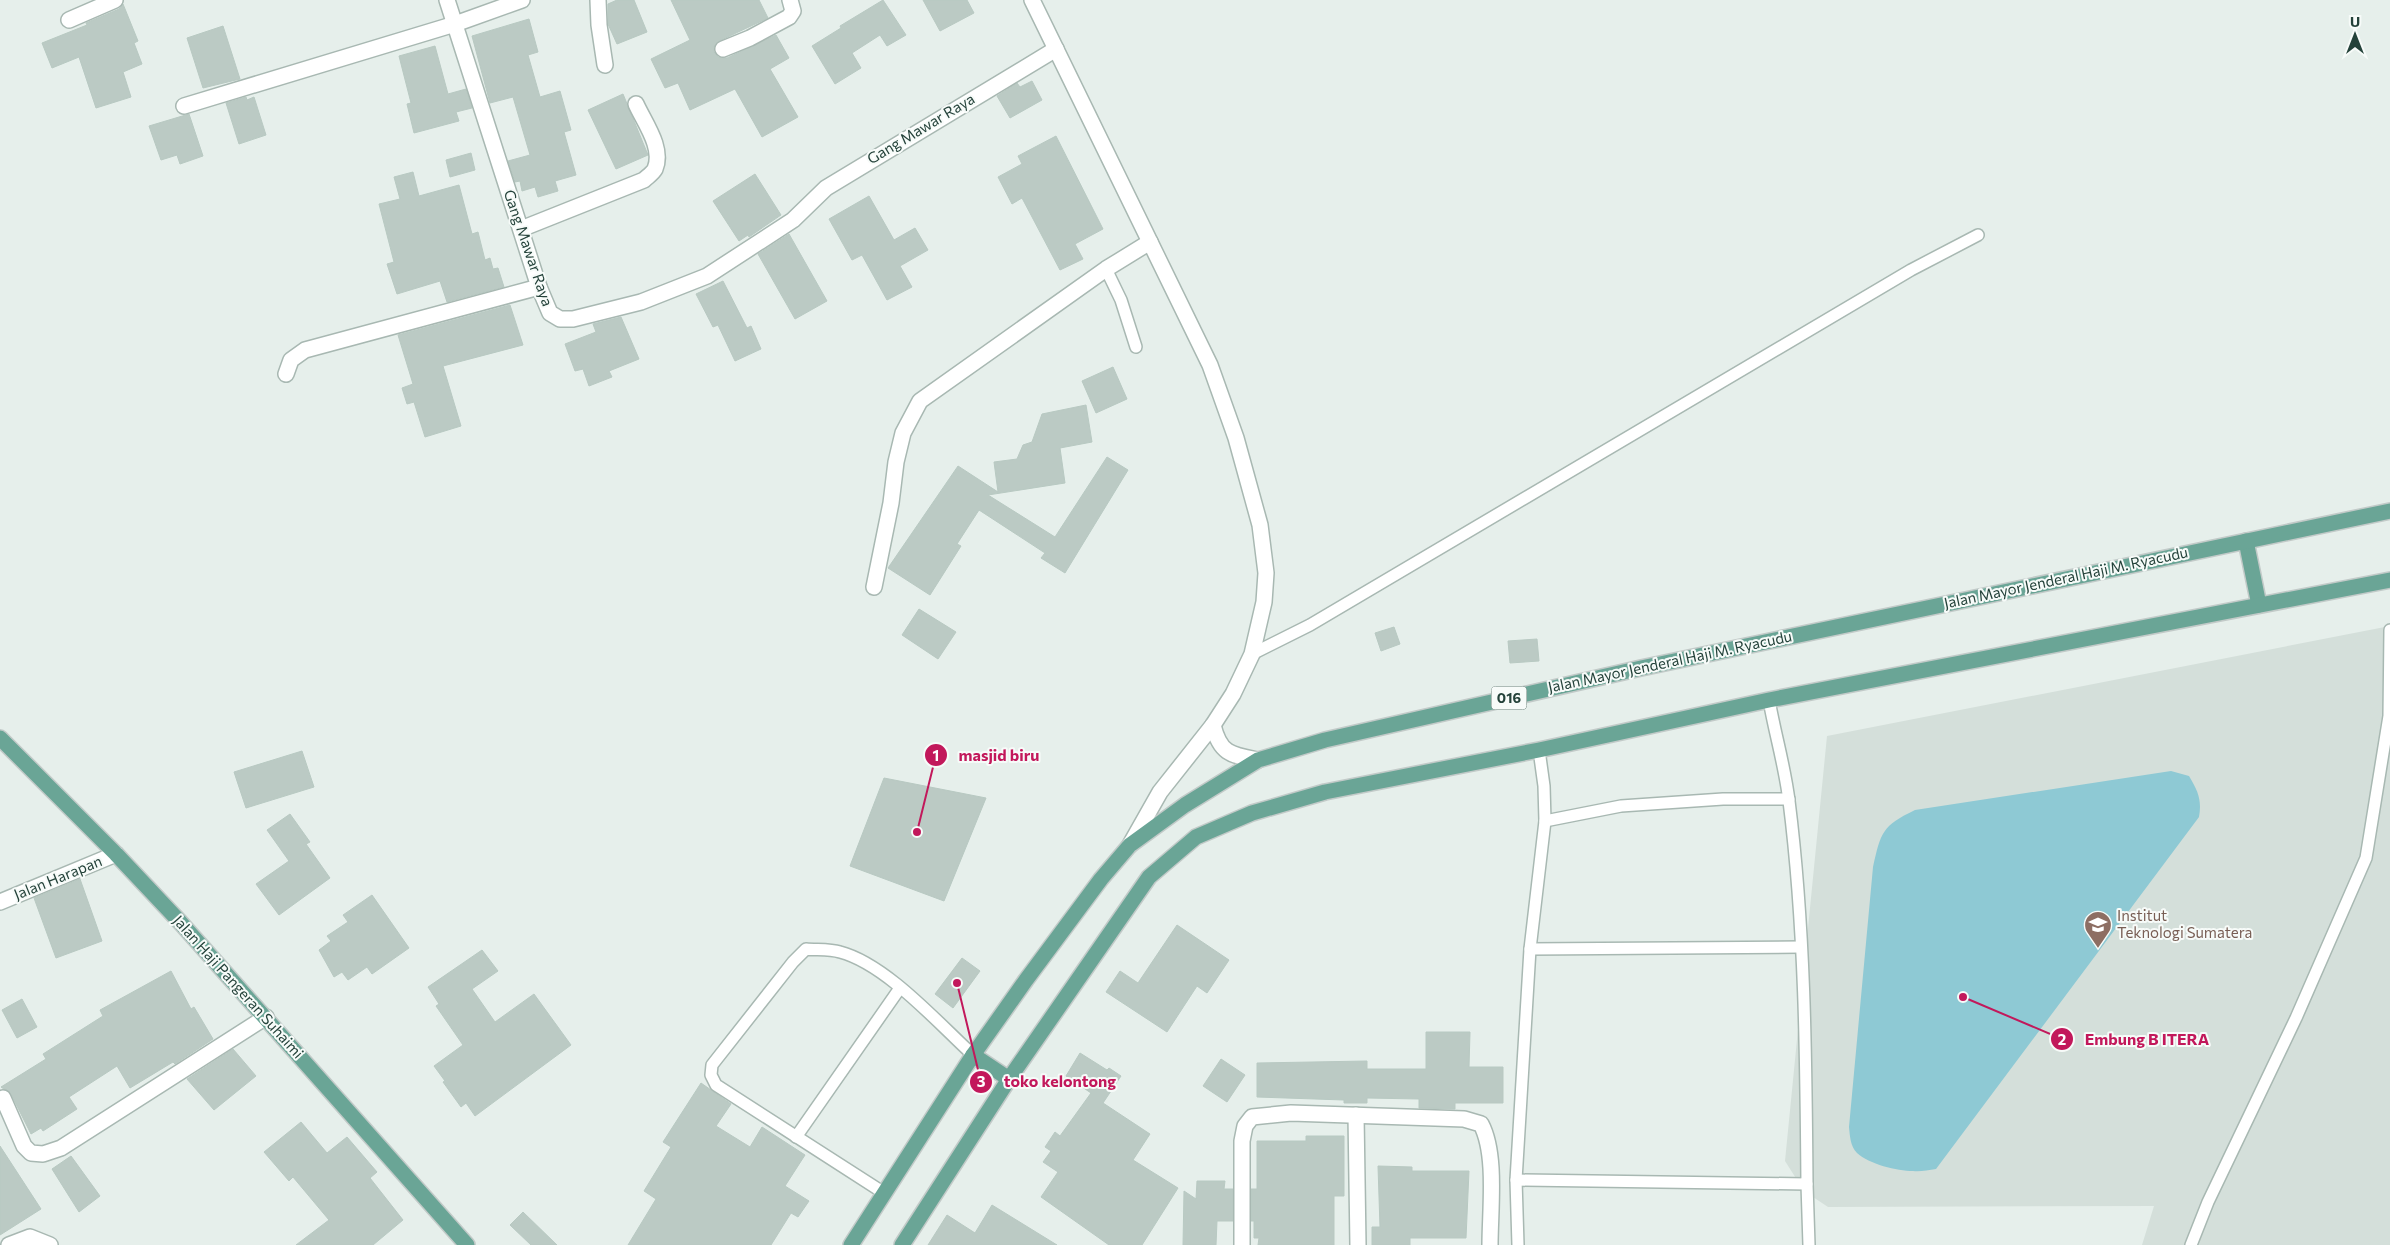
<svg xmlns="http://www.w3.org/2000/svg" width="2390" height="1245" font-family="Commissioner,sans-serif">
	<rect width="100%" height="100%" fill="#e6efeb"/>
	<path fill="#d4dfda" d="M 2390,626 L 2390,1245 L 2142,1245 L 2154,1206 L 1828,1207 L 1804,1191 L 1785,1161 L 1827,736 Z"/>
	<path fill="#8ec9d4" d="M 2171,771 L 2189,776 C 2198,791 2202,800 2199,817 L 1936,1169 C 1928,1170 1920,1172 1913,1171 C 1897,1171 1869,1164 1857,1153 C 1850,1146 1850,1136 1849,1127 L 1873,867 C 1881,832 1882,826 1915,810 Z"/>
	<g fill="#bbcac4" stroke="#b8c9c2">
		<path d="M 617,0 L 634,0 L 647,32 L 617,44 L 608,24 L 608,4 Z"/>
		<path d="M 671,0 L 759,0 L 768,18 L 719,41 L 714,47 L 714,52 L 718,57 L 727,58 L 776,35 L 789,58 L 770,69 L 798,117 L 762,137 L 735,89 L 690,110 L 678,83 L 665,88 L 651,59 L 690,40 Z"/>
		<path d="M 883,0 L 906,35 L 887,46 L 880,35 L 852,53 L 861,68 L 835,84 L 812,46 L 841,28 L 840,26 Z"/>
		<path d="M 923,0 L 967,0 L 974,13 L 940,31 Z"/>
		<path d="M 123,4 L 138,41 L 134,43 L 142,64 L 123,72 L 131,97 L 96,108 L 79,57 L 52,68 L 42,43 L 87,25 L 86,23 L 119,9 Z"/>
		<path d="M 529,19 L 538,52 L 528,55 L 540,97 L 560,91 L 571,130 L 564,132 L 576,175 L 555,181 L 558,191 L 538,197 L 535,187 L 522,191 L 520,181 L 515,182 L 508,161 L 530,155 L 513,97 L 490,103 L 472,36 Z"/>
		<path d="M 223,26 L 240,79 L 203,88 L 187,38 Z"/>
		<path d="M 435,46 L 448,94 L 466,89 L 472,108 L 456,112 L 459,121 L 414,133 L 407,104 L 411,103 L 399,56 Z"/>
		<path d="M 1032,81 L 1042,100 L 1010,118 L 997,96 L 1017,83 L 1020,87 Z"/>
		<path d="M 623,94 L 648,155 L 616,169 L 588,110 Z"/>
		<path d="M 246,97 L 247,100 L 254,97 L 266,135 L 239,144 L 226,103 Z"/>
		<path d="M 189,114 L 203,156 L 180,164 L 177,155 L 161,160 L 149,126 Z"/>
		<path d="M 1056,136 L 1103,229 L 1075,244 L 1083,259 L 1060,270 L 1022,198 L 1012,204 L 998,177 L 1022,164 L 1018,156 Z"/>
		<path d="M 471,153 L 475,170 L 450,177 L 446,160 Z"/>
		<path d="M 413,172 L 419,196 L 459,185 L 472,234 L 478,232 L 485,260 L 490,258 L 493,269 L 498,268 L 504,287 L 447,302 L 440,281 L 397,294 L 387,264 L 394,262 L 379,204 L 400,199 L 394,177 Z"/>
		<path d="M 755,174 L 781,215 L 749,237 L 748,235 L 739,241 L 713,201 Z"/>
		<path d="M 869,196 L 894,240 L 915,228 L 928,250 L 900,266 L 912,287 L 887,300 L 862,255 L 852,260 L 829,219 Z"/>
		<path d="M 789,234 L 827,301 L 795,319 L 758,254 Z"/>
		<path d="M 723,281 L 747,328 L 751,326 L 761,349 L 735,361 L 718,325 L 713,327 L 696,294 Z"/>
		<path d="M 510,305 L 523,345 L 443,366 L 461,426 L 425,437 L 414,402 L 407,404 L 402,388 L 413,384 L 398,335 Z"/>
		<path d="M 621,317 L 639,359 L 609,371 L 612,377 L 589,386 L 583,369 L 575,371 L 565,344 L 596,332 L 593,324 Z"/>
		<path d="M 1113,367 L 1127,399 L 1096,413 L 1082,381 Z"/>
		<path d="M 1086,405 L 1092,442 L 1060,448 L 1065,483 L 988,495 L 1055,537 L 1107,457 L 1128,470 L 1065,573 L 1041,558 L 1045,553 L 979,510 L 957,544 L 961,546 L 930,595 L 888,568 L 958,466 L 998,492 L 994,462 L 1017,459 L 1023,445 L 1032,442 L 1042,414 Z"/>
		<path d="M 919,609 L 956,632 L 938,659 L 902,635 Z"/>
		<path d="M 1394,627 L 1400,644 L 1381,651 L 1375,633 Z"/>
		<path d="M 1537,639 L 1539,661 L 1510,663 L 1508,641 Z"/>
		<path d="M 302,751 L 314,787 L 246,808 L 234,772 Z"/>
		<path d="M 884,778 L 986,798 L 944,901 L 850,866 Z"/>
		<path d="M 290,814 L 310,842 L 306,844 L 330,878 L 279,915 L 256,884 L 289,861 L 267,830 Z"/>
		<path d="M 80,879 L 102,941 L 56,958 L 34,898 Z"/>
		<path d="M 372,895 L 409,948 L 372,974 L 367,967 L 348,980 L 342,972 L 334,977 L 319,950 L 331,941 L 327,936 L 348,922 L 343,915 Z"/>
		<path d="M 1177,925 L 1229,960 L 1207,993 L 1197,986 L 1167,1032 L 1106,992 L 1120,971 L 1138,983 Z"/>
		<path d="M 482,950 L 498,971 L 472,989 L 495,1022 L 534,994 L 571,1045 L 475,1116 L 466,1103 L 461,1107 L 443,1082 L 445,1081 L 434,1066 L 463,1045 L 436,1006 L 439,1004 L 428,987 Z"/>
		<path d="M 962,958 L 980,971 L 953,1008 L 935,994 Z"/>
		<path d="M 171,971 L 191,1009 L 194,1007 L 213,1039 L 175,1064 L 173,1062 L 130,1088 L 117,1066 L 69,1097 L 77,1109 L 43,1131 L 41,1128 L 31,1134 L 11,1094 L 1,1087 L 46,1059 L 43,1054 L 103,1016 L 100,1010 Z"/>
		<path d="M 22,999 L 37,1027 L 17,1038 L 2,1010 Z"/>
		<path d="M 1426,1032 L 1470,1032 L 1469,1067 L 1503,1067 L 1503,1103 L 1455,1103 L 1455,1109 L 1419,1108 L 1419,1099 L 1367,1098 L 1367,1103 L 1344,1103 L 1344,1100 L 1257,1097 L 1257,1063 L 1367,1061 L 1367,1069 L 1426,1069 Z"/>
		<path d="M 233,1049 L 256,1076 L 214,1110 L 187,1079 Z"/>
		<path d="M 1080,1053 L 1107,1070 L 1109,1068 L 1121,1076 L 1103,1103 L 1150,1134 L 1133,1160 L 1178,1188 L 1142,1245 L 1109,1245 L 1041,1197 L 1058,1172 L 1043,1162 L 1051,1151 L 1045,1147 L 1055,1132 L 1060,1136 L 1091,1093 L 1066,1076 Z"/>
		<path d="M 1221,1059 L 1245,1075 L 1227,1102 L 1203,1086 Z"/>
		<path d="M 701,1083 L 731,1104 L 716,1126 L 750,1147 L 762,1127 L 805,1155 L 785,1186 L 809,1201 L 798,1217 L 791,1213 L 771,1245 L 628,1245 L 656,1199 L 644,1191 L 671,1147 L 663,1142 Z"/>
		<path d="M 301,1122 L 327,1153 L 347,1137 L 377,1172 L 370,1178 L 403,1220 L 373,1245 L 296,1245 L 329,1220 L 293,1177 L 289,1181 L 264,1152 Z"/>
		<path d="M 1306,1136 L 1344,1136 L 1344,1196 L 1334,1196 L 1334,1245 L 1258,1245 L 1259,1238 L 1254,1238 L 1254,1221 L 1251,1221 L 1251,1189 L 1257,1189 L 1257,1141 L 1306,1141 Z"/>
		<path d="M 0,1146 L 41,1209 L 0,1235 Z"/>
		<path d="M 71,1156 L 100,1196 L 79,1212 L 52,1169 Z"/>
		<path d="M 1378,1166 L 1412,1167 L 1412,1171 L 1469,1171 L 1466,1238 L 1410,1238 L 1410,1245 L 1372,1245 L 1372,1227 L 1380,1227 Z"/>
		<path d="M 1197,1181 L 1225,1181 L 1224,1189 L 1233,1189 L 1233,1221 L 1217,1221 L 1216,1245 L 1183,1245 L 1184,1191 L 1196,1199 Z"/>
		<path d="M 992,1205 L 1057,1245 L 928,1245 L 947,1215 L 975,1233 Z"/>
		<path d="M 523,1212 L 557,1245 L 531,1245 L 510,1225 Z"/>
	</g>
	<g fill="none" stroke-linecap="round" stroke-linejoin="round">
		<defs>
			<g id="service">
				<path d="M 1106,269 L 1121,300 L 1136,347"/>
				<path d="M 1252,654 L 1310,625 L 1911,270 L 1978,235"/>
				<path d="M 1545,821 L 1621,806 L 1723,799 L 1789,799"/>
				<path d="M 1530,949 L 1800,947"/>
				<path d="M 796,1137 L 900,988"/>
				<path d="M 1516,1180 L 1807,1184 C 1806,1057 1805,927 1789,801 C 1785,767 1775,734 1769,700"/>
				<path d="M 1807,1184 L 1809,1245"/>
				<path d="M 884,1193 L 716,1085 L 711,1075 L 712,1065 L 793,962 L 806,949 C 817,950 830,949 840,952 C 886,964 938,1023 973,1055"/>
				<path d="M 1518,1245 L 1516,1180 L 1530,949 L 1545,821 L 1544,786 L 1539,750"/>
				<path d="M 2191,1245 L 2208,1202 L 2296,1018 L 2366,858 L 2389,716 L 2390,630"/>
			</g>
			<g id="minor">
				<path d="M 447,0 L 539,287 L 550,313 L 560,319 L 573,319 L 641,302 L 707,276 L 793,220 L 826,188 L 1056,49"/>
				<path d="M 598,0 L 599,25 L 605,65"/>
				<path d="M 1032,0 L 1210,365 L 1236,438 L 1260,525 L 1266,573 L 1264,602 L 1252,654 L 1233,694 L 1213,725 L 1160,792 L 1130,845"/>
				<path d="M 69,20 L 115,0"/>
				<path d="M 723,49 L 750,38 L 789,17 L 793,11 L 790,0"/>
				<path d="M 184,106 L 455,24 L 522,0"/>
				<path d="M 521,229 L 644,180 C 647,177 653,173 655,169 C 664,148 644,122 636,104"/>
				<path d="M 286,374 L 291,360 L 305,350 L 539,287"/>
				<path d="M 874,587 L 891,503 L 896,462 L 903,433 L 920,401 L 1106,269 L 1150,242"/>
				<path d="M 1213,725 C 1220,754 1231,755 1258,760"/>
				<path d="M 0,902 L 116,854"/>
				<path d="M 3,1098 L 24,1146 L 31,1153 L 43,1154 L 61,1148 L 266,1017"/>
				<path d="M 1356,1115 L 1358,1245"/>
				<path d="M 9,1245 L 30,1237 L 50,1245"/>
				<path d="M 1242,1245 L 1242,1141 L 1245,1126 L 1252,1117 L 1291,1113 L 1464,1119 L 1481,1124 C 1497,1154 1490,1210 1490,1245"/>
			</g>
			<g id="primary">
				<path d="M 2246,541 L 2259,605"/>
				<path d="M 0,738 L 116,854 L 180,922 L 467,1245"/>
				<path d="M 973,1055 L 1009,1079"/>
				<path d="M 851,1245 L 973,1055 L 1026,980 L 1101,879 L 1130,845 L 1185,805 L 1258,760 L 1325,740 L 1641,668 L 2390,511"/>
				<path d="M 902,1245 L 1009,1079 L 1149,877 L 1196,837 L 1252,813 L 1325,792 L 1539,750 L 1769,700 L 2390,580"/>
			</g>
		</defs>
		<use href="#service" stroke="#a8b8b2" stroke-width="14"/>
		<use href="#minor" stroke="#a8b8b2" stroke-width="18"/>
		<use href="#primary" stroke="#c2cac8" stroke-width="18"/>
		<use href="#service" stroke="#fff" stroke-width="11"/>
		<use href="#minor" stroke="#fff" stroke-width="15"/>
		<use href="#primary" stroke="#6aa596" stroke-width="15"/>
	</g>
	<defs>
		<symbol id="university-pin" viewBox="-11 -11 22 30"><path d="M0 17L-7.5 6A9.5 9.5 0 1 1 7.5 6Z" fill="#8d6e63" stroke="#f7fbf9"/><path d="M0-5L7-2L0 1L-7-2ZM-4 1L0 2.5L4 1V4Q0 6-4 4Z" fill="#fff"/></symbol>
	</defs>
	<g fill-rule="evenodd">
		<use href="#university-pin" x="2082" y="909" width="32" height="43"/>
	</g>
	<g text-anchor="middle" stroke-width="4" stroke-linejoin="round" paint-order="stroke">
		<rect fill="#f7fbf9" stroke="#637a73" stroke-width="1" x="1491.5" y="686.5" width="35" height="23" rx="4"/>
		<g font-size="14" font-weight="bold" fill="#24423a">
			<text x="1509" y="703">016</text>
		</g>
		<g font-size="15" fill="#24423a" stroke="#f7fbf9">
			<text transform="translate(921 129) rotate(-31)" y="5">Gang Mawar Raya</text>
			<text transform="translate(528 248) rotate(71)" y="5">Gang Mawar Raya</text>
			<text transform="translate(2066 578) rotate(-12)" y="5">Jalan Mayor Jenderal Haji M. Ryacudu</text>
			<text transform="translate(1670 662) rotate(-12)" y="5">Jalan Mayor Jenderal Haji M. Ryacudu</text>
			<text transform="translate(58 878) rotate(-22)" y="5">Jalan Harapan</text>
			<text transform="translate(238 987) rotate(48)" y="5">Jalan Haji Pangeran Suhaimi</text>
		</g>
		<g font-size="15" fill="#785e54" stroke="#f7fbf9" text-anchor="start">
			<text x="2117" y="921">Institut<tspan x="2117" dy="17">Teknologi Sumatera</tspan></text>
		</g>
	</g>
	<path fill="none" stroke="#c2185b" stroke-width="2" d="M917 832L936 755M1963 997L2062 1039M957 983L981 1082"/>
	<g fill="#c2185b" stroke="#f7fbf9" stroke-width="2">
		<circle cx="917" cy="832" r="5"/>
		<circle cx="1963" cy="997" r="5"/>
		<circle cx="957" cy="983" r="5"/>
		<circle cx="936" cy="755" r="12"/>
		<circle cx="2062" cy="1039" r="12"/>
		<circle cx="981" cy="1082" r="12"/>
	</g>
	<g font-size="15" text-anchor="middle" font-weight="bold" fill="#fff">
		<text x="936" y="761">1</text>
		<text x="2062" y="1045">2</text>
		<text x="981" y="1087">3</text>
	</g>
	<g font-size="16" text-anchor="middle" font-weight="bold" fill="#c2185b" stroke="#f7fbf9" stroke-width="4" stroke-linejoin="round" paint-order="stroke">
		<text x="999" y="761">masjid biru</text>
		<text x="2147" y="1045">Embung B ITERA</text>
		<text x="1060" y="1087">toko kelontong</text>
	</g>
	<g transform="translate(2355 35)" stroke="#f7fbf9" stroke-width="4" paint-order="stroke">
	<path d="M0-4L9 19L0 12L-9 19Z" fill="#24423a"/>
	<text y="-8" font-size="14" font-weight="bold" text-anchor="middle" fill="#24423a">U</text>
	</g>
</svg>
